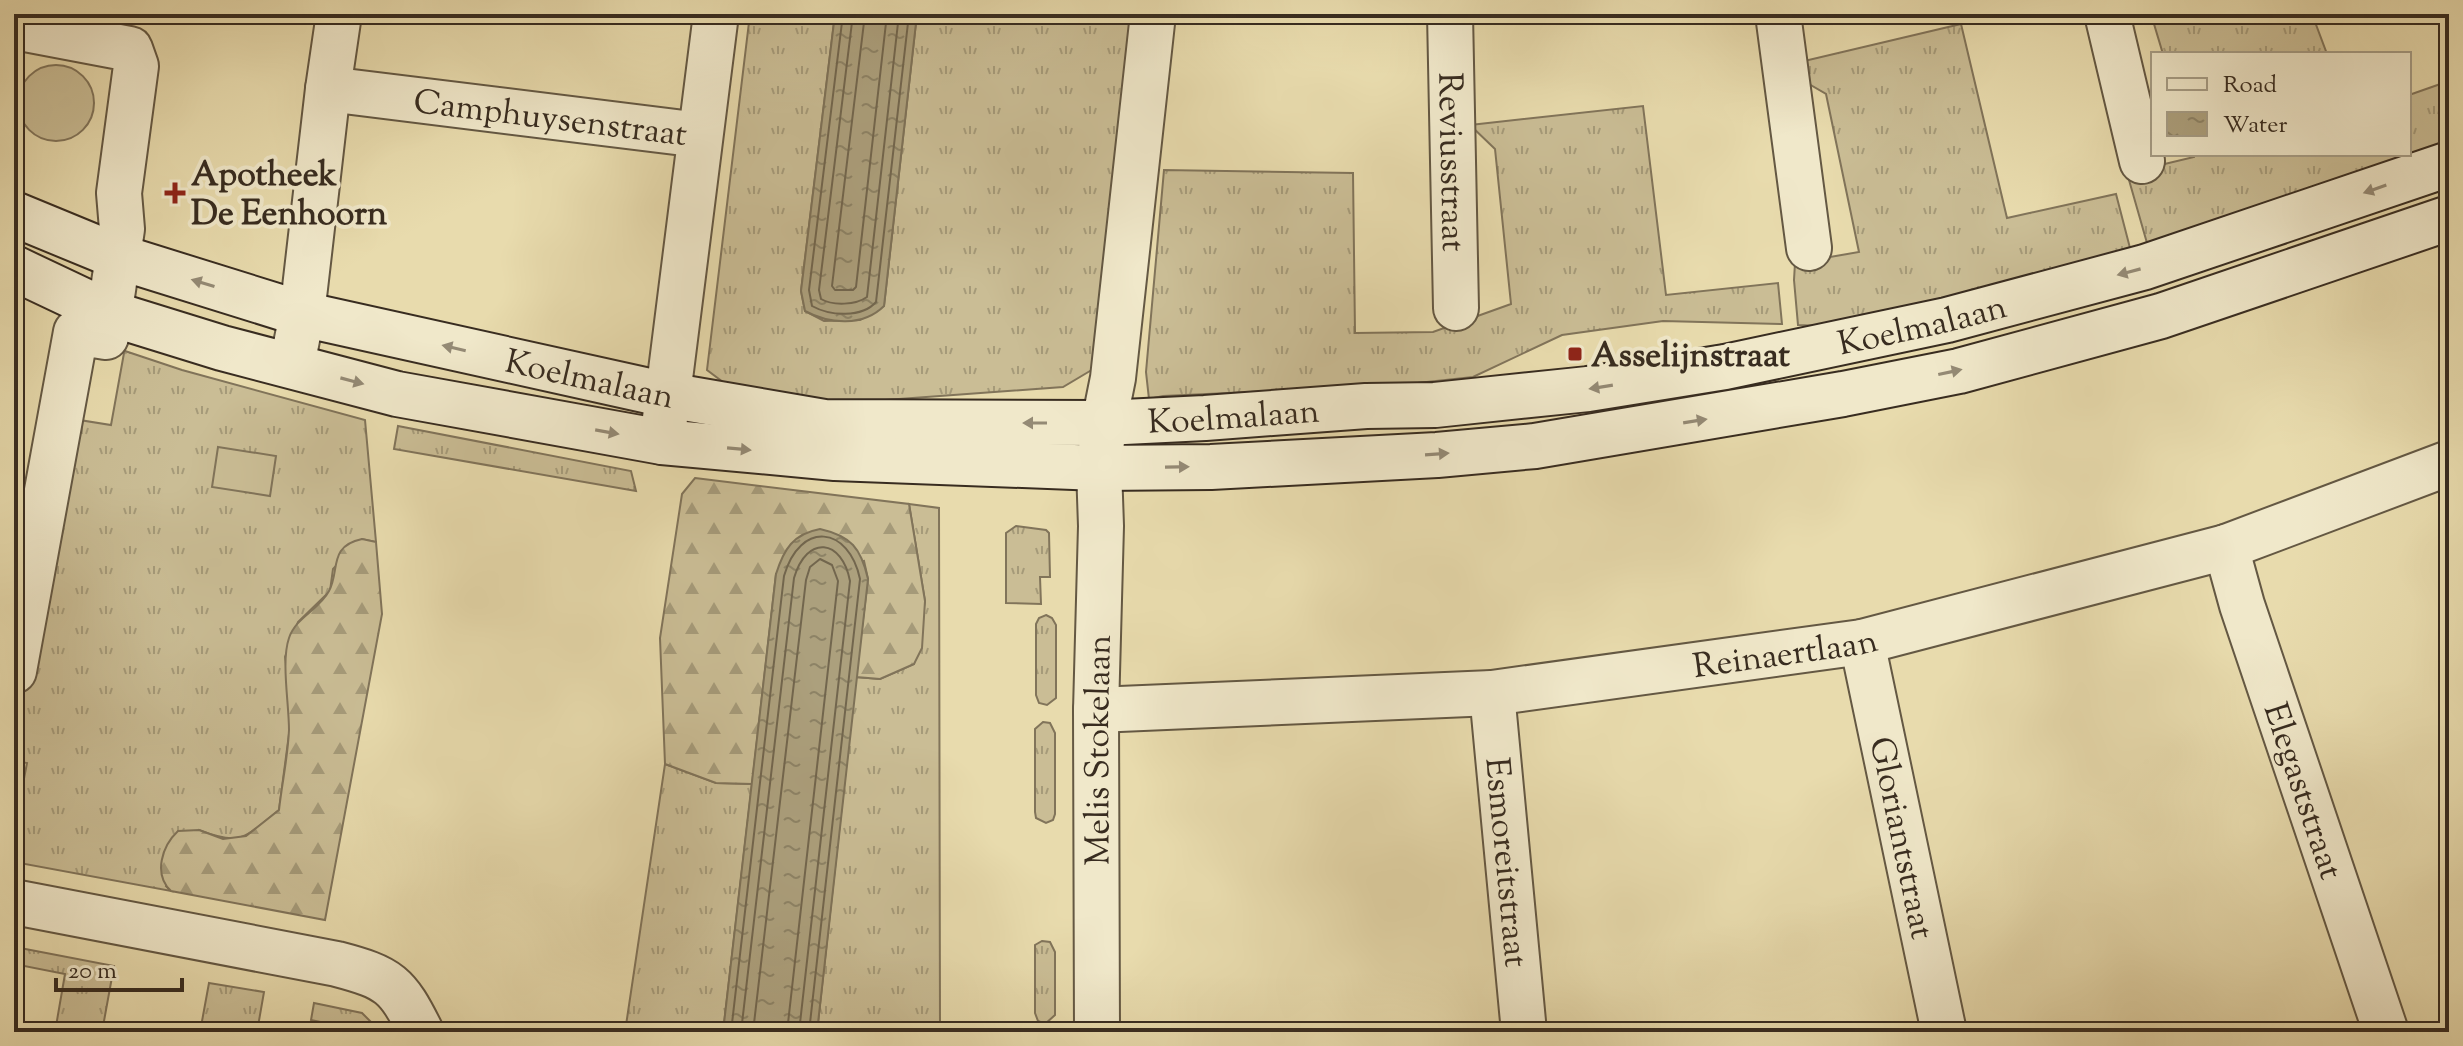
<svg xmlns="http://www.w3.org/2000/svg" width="2463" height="1046" font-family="'Sorts Mill Goudy',serif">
	<defs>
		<pattern id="grass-tufts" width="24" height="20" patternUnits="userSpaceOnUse" patternTransform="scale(2)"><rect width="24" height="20" fill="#cabd95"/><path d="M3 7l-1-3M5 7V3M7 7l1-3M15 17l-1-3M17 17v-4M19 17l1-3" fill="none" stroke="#a59a79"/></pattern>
		<pattern id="forest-firs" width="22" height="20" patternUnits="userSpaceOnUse" patternTransform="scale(2)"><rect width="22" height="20" fill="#cabd95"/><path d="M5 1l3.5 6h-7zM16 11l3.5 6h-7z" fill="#a59a79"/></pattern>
		<pattern id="water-ripples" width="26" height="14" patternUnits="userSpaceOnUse" patternTransform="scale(2)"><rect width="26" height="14" fill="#aca07d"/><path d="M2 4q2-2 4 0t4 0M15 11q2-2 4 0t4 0" fill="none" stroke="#8d8366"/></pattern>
	</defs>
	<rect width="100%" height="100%" fill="#e8dbad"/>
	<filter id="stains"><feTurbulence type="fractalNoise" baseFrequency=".0025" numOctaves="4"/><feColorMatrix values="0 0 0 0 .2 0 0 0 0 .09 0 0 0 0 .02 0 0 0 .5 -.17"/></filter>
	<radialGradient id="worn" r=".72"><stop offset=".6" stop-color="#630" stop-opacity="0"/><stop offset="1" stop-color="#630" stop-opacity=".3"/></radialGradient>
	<g fill="url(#grass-tufts)" stroke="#81745a" stroke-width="2">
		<path d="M 750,14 L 835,14 L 801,291 L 805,311 L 824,321 L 860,320 L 884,306 L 917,14 L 1133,14 L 1095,368 L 1063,387 L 831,404 L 731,388 L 707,370 Z"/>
		<path d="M 2151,14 L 2312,14 L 2327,54 L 2163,54 Z"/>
		<path d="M 1961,24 L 2007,218 L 2116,194 L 2130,248 L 2007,283 L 1822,326 L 1798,325 L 1794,280 L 1795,263 L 1859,252 L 1826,94 L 1802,80 L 1800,62 Z"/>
		<path d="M 2449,81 L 2449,143 L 2147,243 L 2127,173 L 2194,157 L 2194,154 L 2409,154 L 2409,95 Z"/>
		<path d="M 1643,106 L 1666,295 L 1778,283 L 1782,324 L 1663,321 L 1562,335 L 1473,377 L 1399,385 L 1163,396 L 1149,399 L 1146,372 L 1164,170 L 1353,173 L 1355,333 L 1433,332 L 1511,304 L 1495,149 L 1470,125 Z"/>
		<path d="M 110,346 L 182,370 L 365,420 L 376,542 L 362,539 L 333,569 L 330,591 L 298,622 L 285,657 L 289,693 L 289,734 L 279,810 C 245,837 242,847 199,830 L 166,886 L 171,891 L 14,862 L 14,830 L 27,763 L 14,761 L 14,737 L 73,419 L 111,425 L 124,353 L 109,350 Z"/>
		<path d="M 398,426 L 631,471 L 636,491 L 394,449 Z"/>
		<path d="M 909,504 L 939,508 L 940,1032 L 817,1032 L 856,677 L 880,679 L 914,664 L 925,601 Z"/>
		<path d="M 1016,526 L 1046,530 L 1049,533 L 1050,577 L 1040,577 L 1041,604 L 1006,603 L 1006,533 Z"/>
		<path d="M 1046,615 L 1052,618 L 1056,625 L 1056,698 L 1047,705 L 1039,703 L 1036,695 L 1036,624 L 1039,618 Z"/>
		<path d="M 1043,722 L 1050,723 L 1055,733 L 1055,814 L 1053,820 L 1046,823 L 1036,818 L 1035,812 L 1035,729 Z"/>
		<path d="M 665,764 L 716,783 L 752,784 L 723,1032 L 625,1032 Z"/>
		<path d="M 1042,941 L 1050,942 L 1055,952 L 1055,1015 L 1045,1024 L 1038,1021 L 1035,1013 L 1035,945 Z"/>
		<path d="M 15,947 L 114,966 L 102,1032 L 55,1032 L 65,974 L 14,964 Z"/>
		<path d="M 209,983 L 264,992 L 257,1032 L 200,1032 Z"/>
		<path d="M 314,1003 L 362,1013 L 381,1032 L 354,1032 L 354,1029 L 311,1020 Z"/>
	</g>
	<g fill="url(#forest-firs)" stroke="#81745a" stroke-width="2">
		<path d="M 695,478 L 909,504 L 925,601 L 922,648 L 914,664 L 880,679 L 856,677 L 868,579 L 864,561 L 776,574 L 752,784 L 716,783 L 665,764 L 660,638 L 682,494 Z"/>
		<path d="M 362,539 L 376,542 L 382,614 L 325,920 L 171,891 C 153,874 162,846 178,831 L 199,830 L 223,839 L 246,836 L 279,810 C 282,783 288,756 289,730 C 289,703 281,661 289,638 C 296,617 319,610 329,591 C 340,571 328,546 362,539 Z"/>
	</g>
	<g fill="#cabd95" stroke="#81745a" stroke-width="2">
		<circle cx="56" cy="103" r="38"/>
		<path d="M 218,447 L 276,456 L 270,496 L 212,487 Z"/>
	</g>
	<g fill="url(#water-ripples)" stroke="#7e7258" stroke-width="2">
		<path d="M 835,14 L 917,14 L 884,306 C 863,327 829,324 805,311 L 801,291 Z"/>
		<path d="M 820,529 C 851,536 861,548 868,579 L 817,1032 L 723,1032 L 776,574 C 784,549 793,534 820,529 Z"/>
	</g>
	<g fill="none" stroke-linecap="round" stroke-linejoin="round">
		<g stroke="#72664e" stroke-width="2">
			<path d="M 843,14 L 809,290 L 812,306 C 830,316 862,318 876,302 L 909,14"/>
			<path d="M 853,14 L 819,290 L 821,299 C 833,306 856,305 867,297 L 899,14"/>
			<path d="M 865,14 L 832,286 L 835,290 L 853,290 L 856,287 L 887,14"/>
			<path d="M 731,1032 L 784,576 C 800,520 849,526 860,579 L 809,1032"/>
			<path d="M 741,1032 L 794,578 C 807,534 842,539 850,581 L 799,1032"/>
			<path d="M 753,1032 L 806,580 L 810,567 L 820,559 L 832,565 L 838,581 L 787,1032"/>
		</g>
		<defs>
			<g id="street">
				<path id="s1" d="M 339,14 L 328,89 L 700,135"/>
				<path id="s2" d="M 1450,14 L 1456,308"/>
				<path d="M 1778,14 L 1809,248"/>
				<path d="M 2107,14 L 2142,161"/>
				<path d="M 14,27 L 130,49 L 136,66 L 119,193 L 122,229 L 106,337 L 76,332 L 14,671"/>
				<path d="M 292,365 L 302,314 L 328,89"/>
				<path d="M 662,442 L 716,14"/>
				<path id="s3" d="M 2226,547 L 2242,605 L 2386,1032"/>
				<path id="s4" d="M 1862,642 L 1944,1032"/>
				<path id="s5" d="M 1492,693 L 1524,1032"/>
				<path id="s6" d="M 1096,710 L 1492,693 L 1862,642 L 2226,547 L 2449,463"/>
				<path d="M 14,902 L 337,964 C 390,978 397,984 421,1032"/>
				<path id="s7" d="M 1097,1032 L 1096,710 L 1101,526 L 1099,468 L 1104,423 L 1113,378 L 1153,14"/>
			</g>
			<g id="secondary">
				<path id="s8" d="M 14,214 L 116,256 L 302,314 L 667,395 L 824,422 L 1104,423 L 1205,418 L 1366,406 L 1435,405 L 1588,389 L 1725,367 L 1947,320 L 2145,267 L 2449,164"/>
				<path d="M 14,268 L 109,313 L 222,348 L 397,394 L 662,442 L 835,458 L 1099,468 L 1211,467 L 1437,455 L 1535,446 L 1843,394 L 1959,371 L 2161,316 L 2449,218"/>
			</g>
		</defs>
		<use href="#street" stroke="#645843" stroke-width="48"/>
		<use href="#secondary" stroke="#382c20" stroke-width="48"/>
		<use href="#street" stroke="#f0e8ca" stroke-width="44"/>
		<use href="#secondary" stroke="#f0e8ca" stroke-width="44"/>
	</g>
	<defs><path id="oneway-solid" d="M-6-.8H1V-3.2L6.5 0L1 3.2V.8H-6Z" transform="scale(2)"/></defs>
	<g fill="#948a75">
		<use href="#oneway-solid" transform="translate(2375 189) rotate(161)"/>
		<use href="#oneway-solid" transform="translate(2129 272) rotate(165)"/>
		<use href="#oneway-solid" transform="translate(203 283) rotate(-163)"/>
		<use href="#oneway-solid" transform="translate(454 348) rotate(-167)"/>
		<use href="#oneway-solid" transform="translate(1950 372) rotate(-12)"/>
		<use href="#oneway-solid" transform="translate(352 381) rotate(15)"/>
		<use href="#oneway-solid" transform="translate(1601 387) rotate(171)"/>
		<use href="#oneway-solid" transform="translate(1695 421) rotate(-9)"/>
		<use href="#oneway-solid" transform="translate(1035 423) rotate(-180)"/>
		<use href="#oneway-solid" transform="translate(607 432) rotate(10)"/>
		<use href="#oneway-solid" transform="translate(739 449) rotate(5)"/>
		<use href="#oneway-solid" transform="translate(1437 454) rotate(-4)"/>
		<use href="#oneway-solid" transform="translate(1177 467) rotate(-1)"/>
	</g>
	<g fill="#8f2418" stroke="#f0e8ca" stroke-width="3">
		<path d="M171 181h8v8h8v8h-8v8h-8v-8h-8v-8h8z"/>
		<rect x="1567" y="346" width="16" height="16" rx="4"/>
	</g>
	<g text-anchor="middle" stroke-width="8" stroke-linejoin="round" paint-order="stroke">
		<g font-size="34" fill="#382c20" stroke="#f0e8ca">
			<text dy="12" stroke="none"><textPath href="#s1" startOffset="300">Camphuysenstraat</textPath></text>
			<text dy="12" stroke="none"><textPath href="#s2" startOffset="148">Reviusstraat</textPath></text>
			<text dy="12" stroke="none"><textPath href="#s8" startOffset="1944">Koelmalaan</textPath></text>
			<text dy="12" stroke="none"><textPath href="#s8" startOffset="600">Koelmalaan</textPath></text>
			<text dy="12" stroke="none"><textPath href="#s8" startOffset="1248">Koelmalaan</textPath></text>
			<text dy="12" stroke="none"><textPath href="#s6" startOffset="692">Reinaertlaan</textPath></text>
			<text dy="12" stroke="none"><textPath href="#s7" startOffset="282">Melis Stokelaan</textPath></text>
			<text dy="12" stroke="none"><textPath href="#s3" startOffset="256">Elegaststraat</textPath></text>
			<text dy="12" stroke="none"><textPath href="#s4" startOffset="200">Gloriantstraat</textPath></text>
			<text dy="12" stroke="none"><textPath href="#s5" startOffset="170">Esmoreitstraat</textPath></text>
		</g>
		<g font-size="34" font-weight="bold" fill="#382c20" stroke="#f0e8ca" text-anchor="start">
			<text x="191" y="185">Apotheek<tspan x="191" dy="39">De Eenhoorn</tspan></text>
			<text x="1591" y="366">Asselijnstraat</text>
		</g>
	</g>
	<rect width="2463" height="1046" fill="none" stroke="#e8dbad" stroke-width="48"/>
	<rect x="16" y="16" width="2431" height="1014" fill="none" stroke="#382c20" stroke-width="4"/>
	<rect x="24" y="24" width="2415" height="998" fill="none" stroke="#382c20" stroke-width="2"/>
	<rect x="2151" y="52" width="260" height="104" fill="#f0e8ca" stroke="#a69d86" stroke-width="2"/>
	<rect x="2167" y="78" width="40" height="12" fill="#f0e8ca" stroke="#a69d86" stroke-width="2"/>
	<text x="2223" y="92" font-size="24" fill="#382c20">Road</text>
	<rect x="2167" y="112" width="40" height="24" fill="url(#water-ripples)" stroke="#a69d86" stroke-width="2"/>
	<text x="2223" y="132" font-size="24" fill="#382c20">Water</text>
	<path d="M56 978v12h126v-12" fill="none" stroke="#382c20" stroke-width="4"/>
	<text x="68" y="978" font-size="24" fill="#382c20" stroke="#f0e8ca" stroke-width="6" paint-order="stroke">20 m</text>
	<rect width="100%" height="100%" filter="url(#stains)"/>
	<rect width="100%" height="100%" fill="url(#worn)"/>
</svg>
